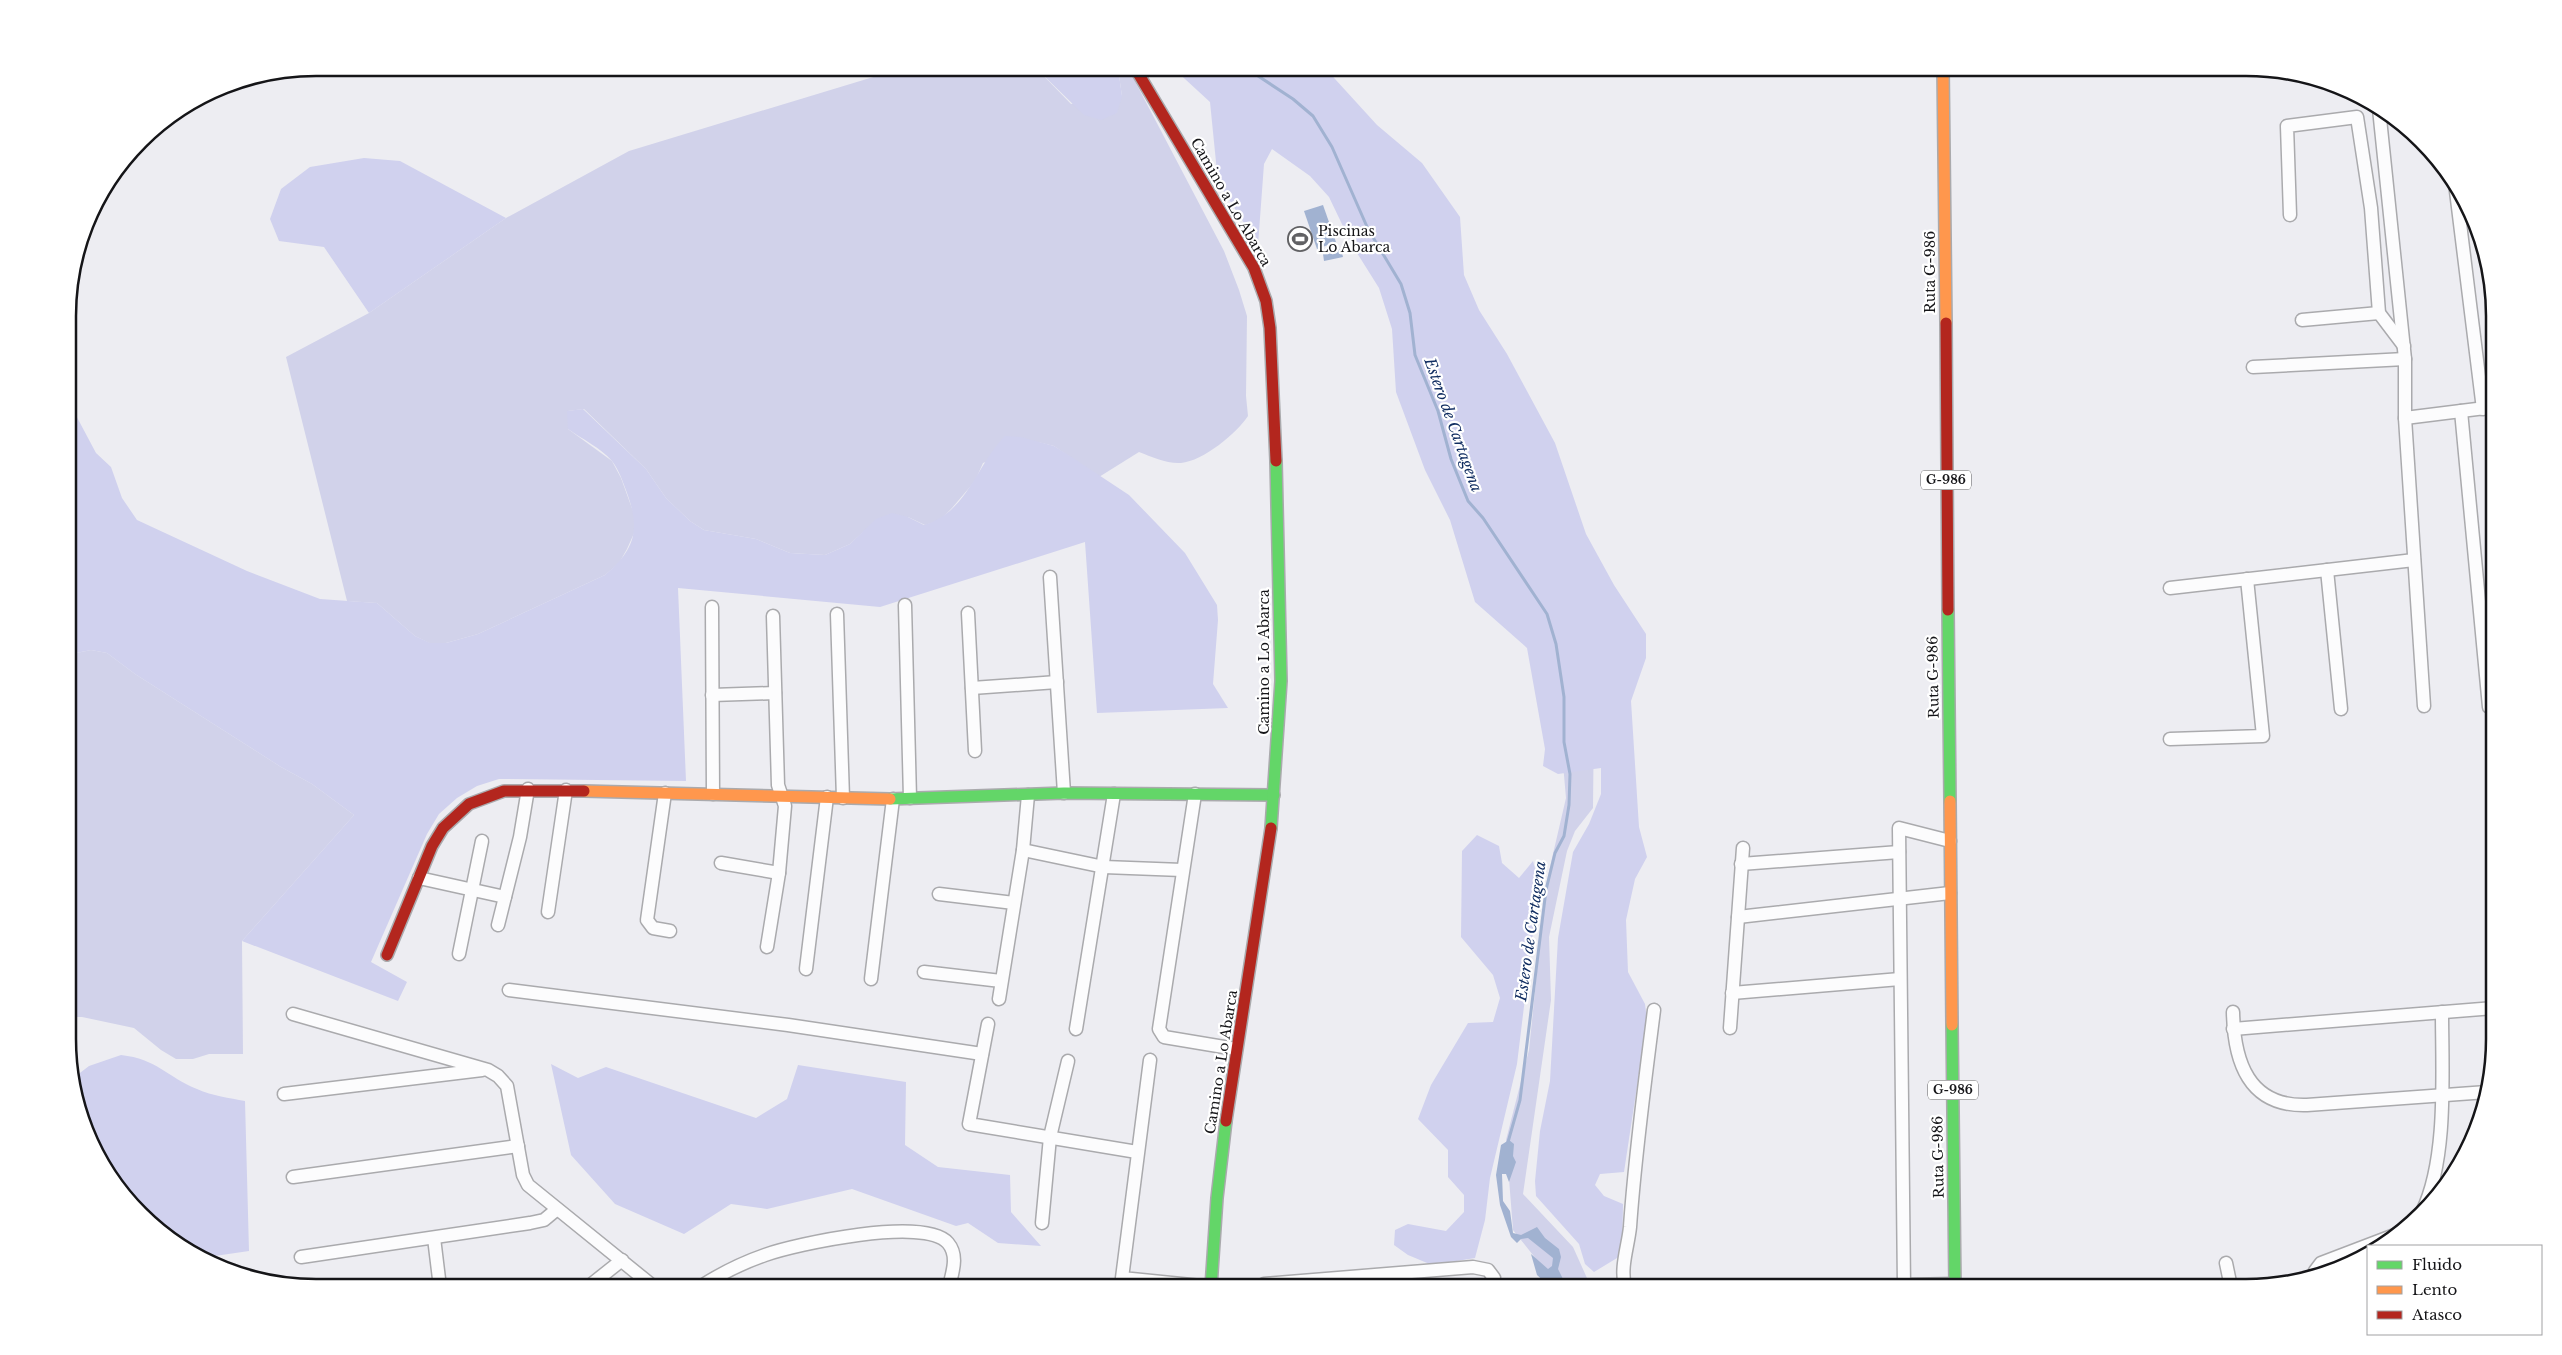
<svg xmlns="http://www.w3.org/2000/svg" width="2562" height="1355" font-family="'Libre Baskerville',serif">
	<rect width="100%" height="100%" fill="#ededf2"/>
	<g fill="#d1d2ea">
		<path d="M 903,68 L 1036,68 L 1071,104 L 1122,96 L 1118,68 L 1128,68 L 1224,251 L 1239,290 L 1247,316 L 1246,396 L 1248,416 C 1237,433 1203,461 1181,463 C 1167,464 1152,457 1139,452 L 1099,477 L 1054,446 L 1038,442 L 983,463 L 975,481 L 952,508 L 940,520 L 925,525 L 908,517 L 863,532 L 850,544 L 825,555 L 790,553 L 756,539 L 704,530 L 690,521 L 666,498 L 646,469 L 584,409 L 568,411 L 568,429 L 612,461 L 621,478 L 634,514 L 635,531 L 627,549 L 619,563 L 605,575 L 478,634 L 446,643 L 429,643 L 415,636 L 377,603 L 347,601 L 286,357 L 369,313 L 506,218 L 629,151 Z"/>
		<path d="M 1552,638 L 1594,714 L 1593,808 L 1575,831 L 1567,851 L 1549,937 L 1551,1000 L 1523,1194 L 1573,1247 L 1591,1287 L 1553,1287 L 1552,1279 L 1513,1230 L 1506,1140 L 1529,1050 L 1546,884 L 1566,798 Z"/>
		<path d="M 69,648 L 76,653 L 91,650 L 107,653 L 135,674 L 281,767 L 312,784 L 354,815 L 242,941 L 243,1054 L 209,1054 L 193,1059 L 176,1059 L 161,1050 L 134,1028 L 82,1017 L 70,1017 Z"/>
	</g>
	<g fill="#d0d1ee">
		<path d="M 1036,68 L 1118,68 L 1122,96 L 1117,113 L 1101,120 L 1084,115 Z"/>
		<path d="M 1173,68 L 1325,68 L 1377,125 L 1422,163 L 1460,217 L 1464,275 L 1479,310 L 1507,354 L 1555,443 L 1586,534 L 1614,585 L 1646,634 L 1646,658 L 1631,701 L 1639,827 L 1647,857 L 1635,879 L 1626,920 L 1628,972 L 1645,1004 L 1647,1020 L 1624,1172 L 1600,1174 L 1595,1185 L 1604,1196 L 1623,1204 L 1622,1255 L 1594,1272 L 1585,1264 L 1579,1244 L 1536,1196 L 1535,1181 L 1540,1131 L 1550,1081 L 1558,938 L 1573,852 L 1589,824 L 1601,794 L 1601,768 L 1558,774 L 1543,766 L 1545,749 L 1527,648 L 1475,602 L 1450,520 L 1425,470 L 1396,392 L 1392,329 L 1379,288 L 1352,245 L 1329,197 L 1310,176 L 1272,149 L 1264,164 L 1258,245 L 1218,182 L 1210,102 Z"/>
		<path d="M 364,158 L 400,161 L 506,218 L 369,313 L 324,247 L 279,241 L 270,219 L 281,189 L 310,167 Z"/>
		<path d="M 68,406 L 71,406 L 96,453 L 111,467 L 122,498 L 137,520 L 247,571 L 320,599 L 377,603 L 415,636 L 430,643 L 446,643 L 478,634 L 605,575 C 636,549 640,529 627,493 C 623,482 619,470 612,461 C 601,448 582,439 568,429 L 567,411 L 583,409 L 646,469 L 666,498 L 690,521 L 704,530 L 756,539 L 790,553 L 825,555 L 850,544 L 876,519 L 892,513 L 908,517 L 924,525 C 968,512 976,465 1005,436 L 1021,437 L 1054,446 L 1070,456 L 1129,495 L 1185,553 L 1217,605 L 1218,620 L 1213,684 L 1228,708 L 1097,713 L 1085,542 L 880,607 L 678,588 L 686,781 L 499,779 L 477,786 L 457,798 L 439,814 L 427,834 L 371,962 L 407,982 L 398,1001 L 242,941 L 354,815 L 312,784 L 281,767 L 135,674 L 107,653 L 91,650 L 76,653 L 69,648 Z"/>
		<path d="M 1477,835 L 1499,846 L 1502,863 L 1519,878 L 1533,861 L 1539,883 L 1517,1064 L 1490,1178 L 1485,1220 L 1475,1258 L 1432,1265 L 1408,1255 L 1394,1245 L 1395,1230 L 1408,1224 L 1446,1231 L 1464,1212 L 1464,1195 L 1448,1177 L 1448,1150 L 1418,1119 L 1431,1085 L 1468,1023 L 1493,1022 L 1500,998 L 1493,975 L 1461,937 L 1462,851 Z"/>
		<path d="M 121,1055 C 157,1059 167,1077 197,1089 C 213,1096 229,1098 245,1101 L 249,1251 L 201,1258 L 153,1226 L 110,1177 L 86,1133 L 72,1079 L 89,1066 Z"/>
		<path d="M 551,1064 L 578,1078 L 606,1067 L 756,1118 L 787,1099 L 798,1065 L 906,1082 L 905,1145 L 938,1167 L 1010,1175 L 1011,1212 L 1041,1246 L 998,1243 L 968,1223 L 956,1226 L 852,1189 L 767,1209 L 731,1204 L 684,1234 L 615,1204 L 571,1155 Z"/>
	</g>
	<g fill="#a1b2d1">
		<path d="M 1323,205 L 1336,242 L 1317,249 L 1304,211 Z"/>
		<path d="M 1341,249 L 1343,257 L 1324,261 L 1323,254 Z"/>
		<path d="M 1509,1140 L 1514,1144 L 1513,1156 L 1516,1162 L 1509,1182 L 1506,1174 L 1502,1174 L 1503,1201 L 1510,1211 L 1513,1233 L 1521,1235 L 1537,1227 L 1545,1238 L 1559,1249 L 1561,1257 L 1558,1269 L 1567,1287 L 1550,1287 L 1537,1275 L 1531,1254 L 1548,1269 L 1552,1266 L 1553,1258 L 1528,1238 L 1521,1239 L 1517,1243 L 1511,1237 L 1500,1205 L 1496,1175 L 1501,1145 Z"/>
	</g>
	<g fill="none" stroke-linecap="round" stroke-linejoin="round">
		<path stroke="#a1b2d1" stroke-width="3" d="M 1246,68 L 1293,99 L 1313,116 L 1332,147 L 1368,229 L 1401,284 L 1410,313 L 1415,355 L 1438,411 L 1451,459 L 1468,501 L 1483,518 L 1547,614 L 1556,644 L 1564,697 L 1564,742 L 1570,774 L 1569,805 L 1564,836 L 1555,853 L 1546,890 L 1520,1100 L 1508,1142"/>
		<defs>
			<g id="street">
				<path d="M 2379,109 L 2405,359 L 2405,418 L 2424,706"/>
				<path d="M 2455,183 L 2483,409"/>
				<path d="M 2290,215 L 2287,126 L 2357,117 L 2371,208 L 2379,313 L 2404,346"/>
				<path d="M 2302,320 L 2379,313"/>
				<path d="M 2253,367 L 2405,359"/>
				<path d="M 2461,411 L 2489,707"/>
				<path d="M 2405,418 L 2493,407"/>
				<path d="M 2327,570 L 2341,709"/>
				<path d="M 1050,577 L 1064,793"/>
				<path d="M 2170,588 L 2414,560"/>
				<path d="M 905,605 L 910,798"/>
				<path d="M 712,607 L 713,794"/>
				<path d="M 968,613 L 975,751"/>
				<path d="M 837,614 L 843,798"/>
				<path d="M 972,688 L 1057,682"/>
				<path d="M 712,695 L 775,693"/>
				<path d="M 2170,739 L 2263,736 L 2247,579"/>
				<path d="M 665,793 L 647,920 L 653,928 L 670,931"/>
				<path d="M 1195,794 L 1159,1029 L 1164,1037 L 1236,1049"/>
				<path d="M 1023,850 L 1104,867 L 1182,870"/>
				<path d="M 721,863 L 779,873"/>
				<path d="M 1741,864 L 1899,852"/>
				<path d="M 419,878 L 505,897"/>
				<path d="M 939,894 L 1014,903"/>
				<path d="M 548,912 L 566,790"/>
				<path d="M 1738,917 L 1950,893"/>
				<path d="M 498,925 L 520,837 L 528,789"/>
				<path d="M 767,947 L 779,873 L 785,806 L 778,785 L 773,616"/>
				<path d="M 459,954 L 482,841"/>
				<path d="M 806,969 L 827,797"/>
				<path d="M 924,972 L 1001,981"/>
				<path d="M 871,979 L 893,799"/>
				<path d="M 509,990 L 788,1025 L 982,1054"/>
				<path d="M 1732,993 L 1900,979"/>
				<path d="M 999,999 L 1023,850 L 1028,795"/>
				<path d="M 2233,1012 C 2234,1061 2248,1107 2307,1105 L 2487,1092"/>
				<path d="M 293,1014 L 488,1070 L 498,1076 L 507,1086 L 523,1175 L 528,1185 L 654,1287"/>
				<path d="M 988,1024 L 969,1124 L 1137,1152"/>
				<path d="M 1730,1028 L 1743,848"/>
				<path d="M 1076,1029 L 1114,794"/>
				<path d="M 2233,1029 L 2494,1008"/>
				<path d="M 1150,1060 L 1122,1278 L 1211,1287"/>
				<path d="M 284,1094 L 482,1070"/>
				<path d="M 293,1177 L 518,1146"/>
				<path d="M 2422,1212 C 2448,1159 2442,1071 2442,1012"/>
				<path d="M 1042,1223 L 1050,1137 L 1068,1061"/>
				<path d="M 434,1238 L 440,1287"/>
				<path d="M 301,1257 L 530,1223 L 544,1220 L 556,1210"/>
				<path d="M 2226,1263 L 2231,1287"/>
				<path d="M 2316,1276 L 2315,1271 L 2321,1263 L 2397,1234"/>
				<path d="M 1904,1285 L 1955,1284"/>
				<path d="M 588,1287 L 622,1260"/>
				<path d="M 700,1287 C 720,1274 742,1263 765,1255 C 796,1244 925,1216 948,1243 C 959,1256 952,1273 949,1287"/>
				<path d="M 1260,1287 L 1264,1284 L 1473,1267 L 1488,1270 L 1494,1278 L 1494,1287"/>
				<path d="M 1625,1287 C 1620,1267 1628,1247 1630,1227 C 1635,1154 1645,1082 1654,1010"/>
				<path d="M 1904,1287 L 1899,828 L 1950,841"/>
			</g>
			<g id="fast">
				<path d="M 1948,610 L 1950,801"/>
				<path d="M 890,799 L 1064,793 L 1274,795"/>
				<path d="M 1271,828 L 1281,681 L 1276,461"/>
				<path d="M 1952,1025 L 1955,1287"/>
				<path d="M 1211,1287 L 1217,1198 L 1226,1121"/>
			</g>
			<g id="slow">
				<path d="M 1943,68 L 1946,323"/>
				<path d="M 584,791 L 890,799"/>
				<path d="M 1950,801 L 1952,1025"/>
			</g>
			<g id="jam">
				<path d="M 1135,68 L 1254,268 L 1266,301 L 1270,328 L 1276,461"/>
				<path d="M 1946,323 L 1948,610"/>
				<path d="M 387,955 L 432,846 L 443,828 L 469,804 L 504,791 L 584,791"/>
				<path d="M 1226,1121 L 1271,828"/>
			</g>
		</defs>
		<use href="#street" stroke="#aaaaad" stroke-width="15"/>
		<use href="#fast" stroke="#aaaaad" stroke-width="14"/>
		<use href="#slow" stroke="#aaaaad" stroke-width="14"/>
		<use href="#jam" stroke="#aaaaad" stroke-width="14"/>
		<use href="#street" stroke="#fcfcfd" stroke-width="12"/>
		<use href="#fast" stroke="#63d668" stroke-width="11"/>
		<use href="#slow" stroke="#ff974d" stroke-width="11"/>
		<use href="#jam" stroke="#b3261e" stroke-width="11"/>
	</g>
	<defs>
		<symbol id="stadium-ring" viewBox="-11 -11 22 22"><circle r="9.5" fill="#fff" stroke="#616164" stroke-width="1.5"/><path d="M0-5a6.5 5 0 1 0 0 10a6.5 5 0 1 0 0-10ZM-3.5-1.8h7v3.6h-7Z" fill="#616164"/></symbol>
	</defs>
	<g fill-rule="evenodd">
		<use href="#stadium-ring" x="1286" y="225" width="28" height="28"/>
	</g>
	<g text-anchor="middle" stroke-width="4.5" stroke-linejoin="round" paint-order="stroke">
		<g fill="#fff" stroke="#5b5b5d" stroke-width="1">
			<rect x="1921" y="470.5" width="50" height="19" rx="4"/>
			<rect x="1928" y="1080.5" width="50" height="19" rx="4"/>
		</g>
		<g font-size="12" font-weight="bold" fill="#151518">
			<text x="1946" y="484">G-986</text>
			<text x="1953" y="1094">G-986</text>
		</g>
		<g font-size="14" fill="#151518" stroke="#fff">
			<text transform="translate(1231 202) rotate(60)" y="5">Camino a Lo Abarca</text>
			<text transform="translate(1930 272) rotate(-90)" y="5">Ruta G-986</text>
			<text transform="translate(1264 662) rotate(-90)" y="5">Camino a Lo Abarca</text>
			<text transform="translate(1933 677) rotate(-91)" y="5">Ruta G-986</text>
			<text transform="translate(1221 1062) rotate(-81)" y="5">Camino a Lo Abarca</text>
			<text transform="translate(1938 1157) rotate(-91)" y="5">Ruta G-986</text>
		</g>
		<g font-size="14" fill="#151518" stroke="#fff" text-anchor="start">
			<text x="1318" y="236">Piscinas<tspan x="1318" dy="16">Lo Abarca</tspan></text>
		</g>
		<g font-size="15" font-style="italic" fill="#0f2c60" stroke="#fff">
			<text transform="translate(1453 425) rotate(70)" y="5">Estero de Cartagena</text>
			<text transform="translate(1531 931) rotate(-82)" y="5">Estero de Cartagena</text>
		</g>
	</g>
	<path d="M0 0H2562V1355H0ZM316 76H2246A240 240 0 0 1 2486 316V1039A240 240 0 0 1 2246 1279H316A240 240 0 0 1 76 1039V316A240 240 0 0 1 316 76Z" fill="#fff" fill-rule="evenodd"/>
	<path fill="none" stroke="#151518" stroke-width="2.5" d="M316 76H2246A240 240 0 0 1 2486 316V1039A240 240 0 0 1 2246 1279H316A240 240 0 0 1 76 1039V316A240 240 0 0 1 316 76Z"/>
	<rect x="2367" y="1245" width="175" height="90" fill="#ffffff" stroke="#a1a1a3"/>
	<rect x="2377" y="1261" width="25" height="8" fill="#63d668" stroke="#a1a1a3"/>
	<text x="2412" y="1270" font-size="15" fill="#151518">Fluido</text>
	<rect x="2377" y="1286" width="25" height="8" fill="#ff974d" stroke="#a1a1a3"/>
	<text x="2412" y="1295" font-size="15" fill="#151518">Lento</text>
	<rect x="2377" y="1311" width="25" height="8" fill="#b3261e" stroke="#a1a1a3"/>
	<text x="2412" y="1320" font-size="15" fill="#151518">Atasco</text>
</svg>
